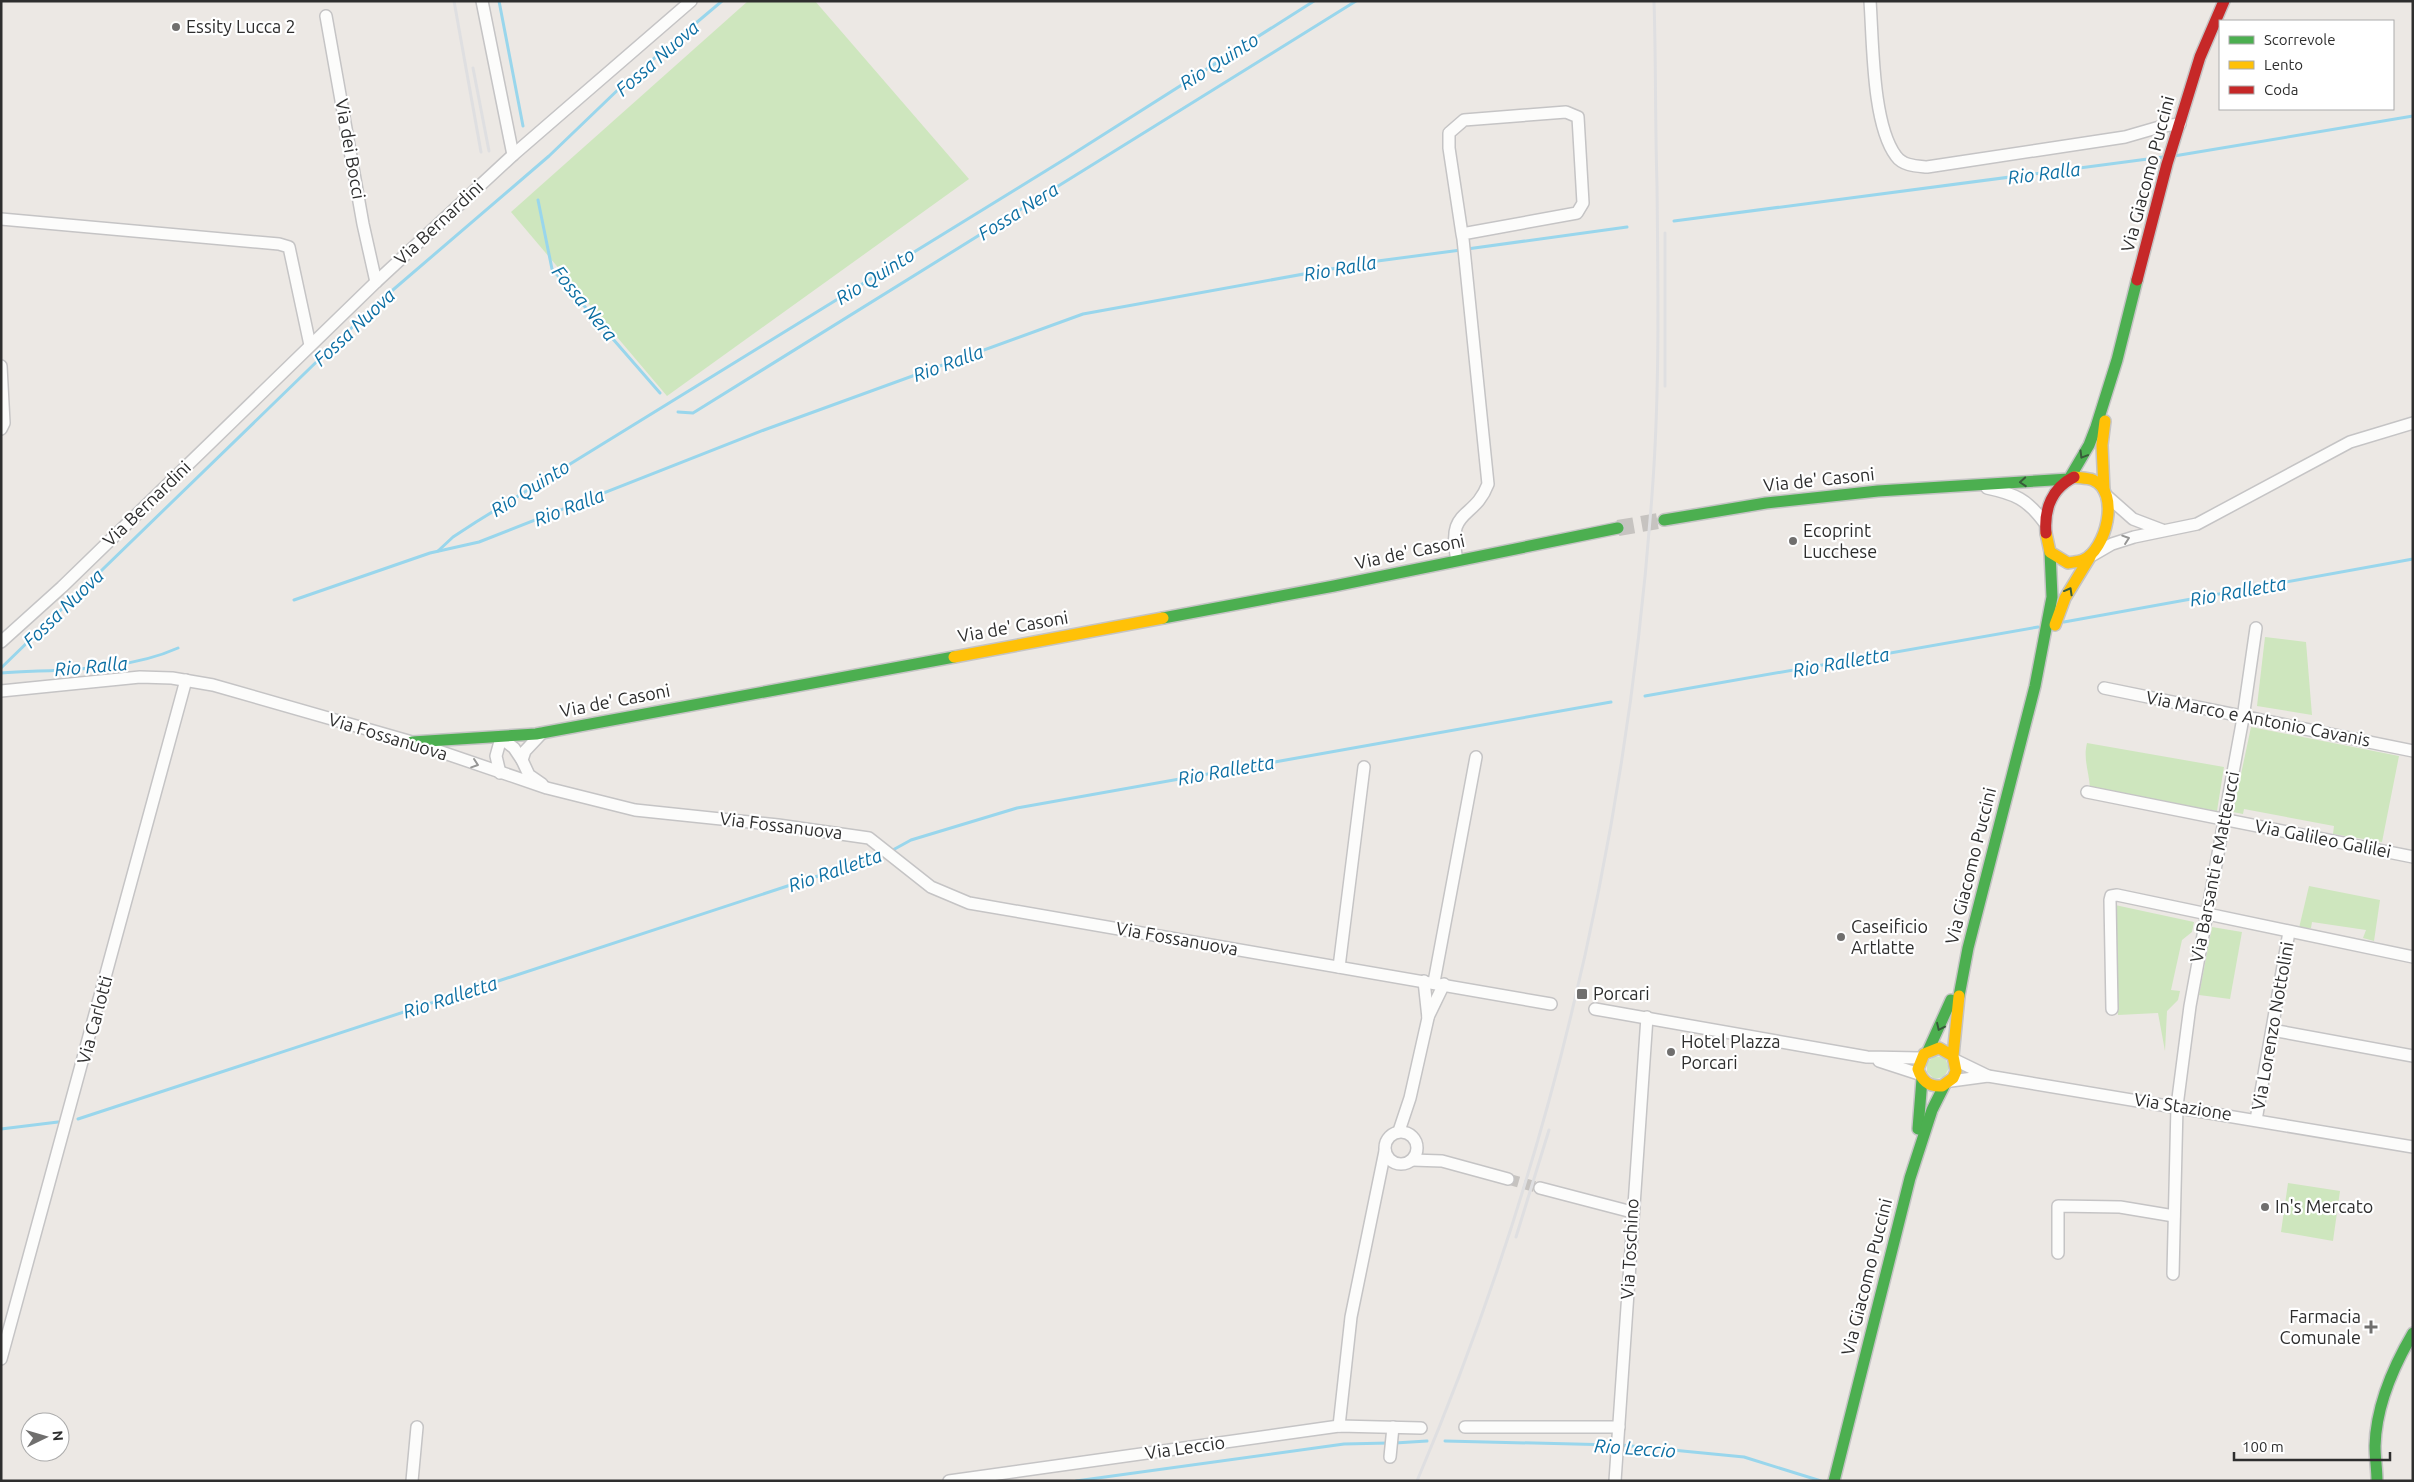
<svg xmlns="http://www.w3.org/2000/svg" width="2414" height="1482" font-family="Ubuntu,sans-serif">
	<rect width="100%" height="100%" fill="#ece8e4"/>
	<g fill="#cee6be">
		<path d="M 748,1 L 815,1 L 969,179 L 667,396 L 511,212 Z"/>
		<path d="M 2265,637 L 2306,642 L 2312,715 L 2257,706 Z"/>
		<path d="M 2251,727 L 2399,756 L 2382,842 L 2333,834 L 2334,826 L 2244,809 L 2243,814 L 2233,812 Z"/>
		<path d="M 2087,743 L 2224,767 L 2217,811 L 2090,788 C 2089,771 2083,759 2087,743 Z"/>
		<path d="M 2309,886 L 2380,900 L 2374,941 L 2363,938 L 2366,930 L 2312,922 L 2311,928 L 2299,928 Z"/>
		<path d="M 2115,905 L 2194,922 L 2192,932 L 2182,940 L 2171,990 L 2180,991 L 2178,1000 L 2167,1011 L 2165,1051 L 2158,1013 L 2118,1015 Z"/>
		<path d="M 2212,927 L 2242,932 L 2230,999 L 2199,995 Z"/>
		<path d="M 1935,1056 L 1945,1058 L 1949,1068 L 1944,1077 L 1934,1079 L 1927,1072 L 1927,1062 Z"/>
		<path d="M 2288,1183 L 2340,1191 L 2333,1241 L 2281,1232 Z"/>
	</g>
	<g fill="none" stroke-linecap="round" stroke-linejoin="round">
		<g stroke="#99d6ec" stroke-width="3">
			<path d="M 499,1 L 523,126"/>
			<path d="M 2174,156 L 2413,116"/>
			<path d="M 538,200 L 552,269 L 660,393"/>
			<path d="M 1674,221 L 2163,157"/>
			<path d="M 1467,249 L 1627,227"/>
			<path d="M 678,412 L 693,413 L 1356,1"/>
			<path d="M 438,551 L 453,537 L 476,522 L 1065,159 L 1314,1"/>
			<path d="M 294,600 L 430,553 L 479,542 L 764,430 L 1083,314 L 1370,262 L 1461,250"/>
			<path d="M 2064,622 L 2413,559"/>
			<path d="M 1,668 L 373,307 L 549,156 L 625,83 L 722,1"/>
			<path d="M 1,673 C 59,669 124,672 178,648"/>
			<path d="M 1645,696 L 2038,627"/>
			<path d="M 891,851 L 911,840 L 1017,808 L 1611,702"/>
			<path d="M 78,1119 L 885,854"/>
			<path d="M 1,1129 L 58,1122"/>
			<path d="M 1445,1441 L 1615,1445"/>
			<path d="M 1395,1443 L 1427,1441"/>
			<path d="M 1621,1445 L 1744,1457 L 1821,1481"/>
			<path d="M 1076,1481 L 1344,1444 L 1389,1443"/>
		</g>
		<path stroke="#c6c3c0" stroke-width="11" stroke-dasharray="11 5.5" stroke-linecap="butt" d="M 1508,1179 L 1540,1188"/>
		<path stroke="#c6c3c0" stroke-width="16" stroke-dasharray="16 8" stroke-linecap="butt" d="M 1618,528 L 1664,520"/>
		<defs>
			<g id="street">
				<path d="M 482,1 L 513,155"/>
				<path d="M 1870,1 C 1873,41 1872,124 1896,156 C 1903,166 1917,166 1927,167 L 2125,137 L 2163,126 L 2180,124"/>
				<path d="M 326,16 L 363,224 L 376,282"/>
				<path d="M 1,219 L 279,244 L 289,247 L 310,345"/>
				<path d="M 1,366 L 4,423 L 1,429"/>
				<path d="M 1987,488 C 2015,494 2027,499 2044,522"/>
				<path d="M 2107,496 L 2133,519 L 2162,530"/>
				<path d="M 2093,555 L 2112,544 L 2134,537 L 2197,524 L 2350,442 L 2413,423"/>
				<path d="M 1457,560 C 1446,507 1474,521 1488,484 L 1463,239 L 1462,234 L 1449,148 L 1449,133 L 1464,120 L 1566,112 L 1578,117 L 1583,203 L 1577,213 L 1462,234"/>
				<path d="M 1,642 L 62,587 L 376,282 L 513,155 L 691,1"/>
				<path d="M 2104,688 L 2413,751"/>
				<path d="M 1,691 L 140,677 L 172,678 L 213,685 L 412,742 L 547,788 L 635,810 L 778,825 L 869,838 L 931,887 L 969,903 L 1551,1004"/>
				<path d="M 500,773 L 496,756 L 501,738 L 514,748 L 522,760"/>
				<path d="M 542,784 L 529,775 L 522,760 L 525,751 L 542,733"/>
				<path d="M 2087,792 L 2413,857"/>
				<path d="M 1339,967 L 1364,767"/>
				<path d="M 1434,982 L 1476,757"/>
				<path d="M 1595,1009 L 1867,1057 L 1920,1058"/>
				<path d="M 2112,1009 L 2110,900 L 2111,896 L 2117,895 L 2413,957"/>
				<path d="M 1428,1017 L 1444,984"/>
				<path d="M 2272,1030 L 2413,1056"/>
				<path d="M 1955,1060 L 1988,1076 L 2413,1147"/>
				<path d="M 1879,1061 L 1919,1074"/>
				<path d="M 1951,1081 L 1988,1076"/>
				<path d="M 2256,1120 L 2289,932"/>
				<path d="M 1399,1131 L 1410,1098 L 1428,1018 L 1424,981"/>
				<circle cx="1401" cy="1148" r="16"/>
				<path d="M 1412,1160 L 1442,1161 L 1508,1179"/>
				<path d="M 1540,1188 L 1632,1212"/>
				<path d="M 2058,1253 L 2058,1206 L 2120,1207 L 2174,1216"/>
				<path d="M 2173,1274 L 2177,1106 L 2190,1006 L 2243,718 L 2256,628"/>
				<path d="M 1,1359 L 186,680"/>
				<path d="M 1339,1426 L 1351,1317 L 1385,1151"/>
				<path d="M 1465,1427 L 1619,1427"/>
				<path d="M 1390,1457 L 1393,1427"/>
				<path d="M 412,1481 L 417,1427"/>
				<path d="M 949,1481 L 1339,1426 L 1421,1428"/>
				<path d="M 1615,1481 L 1647,1017"/>
			</g>
			<g id="fast">
				<path d="M 1664,520 L 1766,503 L 1878,491 L 2069,479 L 2089,445 L 2096,427 L 2117,360 L 2137,280"/>
				<path d="M 1163,618 L 1334,586 L 1618,528"/>
				<path d="M 412,742 L 536,734 L 954,657"/>
				<path d="M 1959,996 L 1968,948 L 2035,686 L 2052,597 L 2050,552"/>
				<path d="M 1928,1051 L 1951,1000"/>
				<path d="M 1918,1129 L 1922,1079"/>
				<path d="M 1834,1481 L 1910,1178 L 1932,1110 L 1944,1086"/>
				<path d="M 2377,1481 C 2377,1469 2375,1458 2375,1446 C 2376,1406 2393,1367 2413,1333"/>
			</g>
			<g id="slow">
				<path d="M 2104,490 L 2102,445 L 2105,421"/>
				<path d="M 2046,533 L 2050,552 L 2068,563 C 2072,562 2079,562 2083,560 C 2106,550 2121,492 2093,480 C 2088,478 2080,478 2074,477"/>
				<path d="M 2055,625 L 2065,598 L 2090,557"/>
				<path d="M 954,657 L 1163,618"/>
				<path d="M 1953,1056 L 1939,1048 L 1924,1054 L 1918,1069 C 1922,1081 1929,1087 1942,1086 L 1953,1078 L 1956,1071 L 1953,1056 L 1959,996"/>
			</g>
			<g id="jam">
				<path d="M 2137,280 L 2167,164 L 2200,57 L 2224,1"/>
				<path d="M 2046,533 C 2044,509 2052,488 2074,477"/>
			</g>
		</defs>
		<use href="#street" stroke="#c5c4c5" stroke-width="14"/>
		<use href="#fast" stroke="#c5c4c5" stroke-width="14"/>
		<use href="#slow" stroke="#c5c4c5" stroke-width="14"/>
		<use href="#jam" stroke="#c5c4c5" stroke-width="14"/>
		<use href="#street" stroke="#fcfcfb" stroke-width="11"/>
		<use href="#fast" stroke="#4caf50" stroke-width="11"/>
		<use href="#slow" stroke="#ffc107" stroke-width="11"/>
		<use href="#jam" stroke="#c62828" stroke-width="11"/>
		<g stroke="#dfdfe1" stroke-width="3">
			<path d="M 454,1 L 481,152"/>
			<path d="M 473,68 L 489,151"/>
			<path d="M 1665,386 L 1665,233"/>
			<path d="M 1516,1237 L 1549,1130"/>
			<path d="M 1417,1481 C 1551,1165 1627,837 1652,495 C 1660,391 1658,287 1657,184 C 1655,123 1656,62 1654,1"/>
		</g>
	</g>
	<defs><path id="oneway-chevron" d="M-2-3.5L2.5 0L-2 3.5" fill="none" stroke-width="1.6" stroke-linecap="round" stroke-linejoin="round" transform="scale(1.25)"/></defs>
	<g stroke="#385b3a">
		<use href="#oneway-chevron" transform="translate(2083 455) rotate(121)"/>
		<use href="#oneway-chevron" transform="translate(2023 482) rotate(176)"/>
		<use href="#oneway-chevron" transform="translate(2069 591) rotate(-61)"/>
		<use href="#oneway-chevron" transform="translate(1940 1027) rotate(115)"/>
	</g>
	<g stroke="#959594">
		<use href="#oneway-chevron" transform="translate(2126 539) rotate(-19)"/>
		<use href="#oneway-chevron" transform="translate(475 764) rotate(19)"/>
	</g>
	<g fill="#706f6e" stroke="#fff" stroke-width="2">
		<circle cx="176" cy="27" r="5"/>
		<circle cx="1793" cy="541" r="5"/>
		<circle cx="1841" cy="937" r="5"/>
		<rect x="1576" y="988" width="12" height="12" rx="2.5"/>
		<circle cx="1671" cy="1052" r="5"/>
		<circle cx="2265" cy="1207" r="5"/>
		<path d="M2368.5 1319.5h5v5h5v5h-5v5h-5v-5h-5v-5h5z"/>
	</g>
	<g text-anchor="middle" stroke-width="4.5" stroke-linejoin="round" paint-order="stroke">
		<g font-size="18" fill="#2e2e2e" stroke="#fff" text-anchor="start">
			<text x="186" y="33">Essity Lucca 2</text>
			<text x="1803" y="537">Ecoprint<tspan x="1803" dy="21">Lucchese</tspan></text>
			<text x="1851" y="933">Caseificio<tspan x="1851" dy="21">Artlatte</tspan></text>
			<text x="1593" y="1000">Porcari</text>
			<text x="1681" y="1048">Hotel Plazza<tspan x="1681" dy="21">Porcari</tspan></text>
			<text x="2275" y="1213">In's Mercato</text>
			<text x="2361" y="1323" text-anchor="end">Farmacia<tspan x="2361" dy="21">Comunale</tspan></text>
		</g>
		<g font-size="18" fill="#2e2e2e" stroke="#fff">
			<text transform="translate(350 149) rotate(80)" y="6">Via dei Bocci</text>
			<text transform="translate(2148 174) rotate(-75)" y="6">Via Giacomo Puccini</text>
			<text transform="translate(439 223) rotate(-43)" y="6">Via Bernardini</text>
			<text transform="translate(1819 480) rotate(-6)" y="6">Via de' Casoni</text>
			<text transform="translate(147 504) rotate(-44)" y="6">Via Bernardini</text>
			<text transform="translate(1410 552) rotate(-12)" y="6">Via de' Casoni</text>
			<text transform="translate(1013 627) rotate(-10)" y="6">Via de' Casoni</text>
			<text transform="translate(615 701) rotate(-11)" y="6">Via de' Casoni</text>
			<text transform="translate(2258 719) rotate(11)" y="6">Via Marco e Antonio Cavanis</text>
			<text transform="translate(388 737) rotate(17)" y="6">Via Fossanuova</text>
			<text transform="translate(781 826) rotate(7)" y="6">Via Fossanuova</text>
			<text transform="translate(2323 839) rotate(11)" y="6">Via Galileo Galilei</text>
			<text transform="translate(1971 866) rotate(-76)" y="6">Via Giacomo Puccini</text>
			<text transform="translate(2215 867) rotate(-79)" y="6">Via Barsanti e Matteucci</text>
			<text transform="translate(1177 939) rotate(10)" y="6">Via Fossanuova</text>
			<text transform="translate(95 1020) rotate(-75)" y="6">Via Carlotti</text>
			<text transform="translate(2273 1026) rotate(-80)" y="6">Via Lorenzo Nottolini</text>
			<text transform="translate(2183 1107) rotate(9)" y="6">Via Stazione</text>
			<text transform="translate(1630 1249) rotate(-87)" y="6">Via Toschino</text>
			<text transform="translate(1867 1277) rotate(-76)" y="6">Via Giacomo Puccini</text>
			<text transform="translate(1185 1448) rotate(-8)" y="6">Via Leccio</text>
		</g>
		<g font-size="19" font-style="italic" fill="#0d6fa3" stroke="#fff">
			<text transform="translate(657 58) rotate(-41)" y="7">Fossa Nuova</text>
			<text transform="translate(1219 61) rotate(-32)" y="7">Rio Quinto</text>
			<text transform="translate(2044 173) rotate(-7)" y="7">Rio Ralla</text>
			<text transform="translate(1018 211) rotate(-32)" y="7">Fossa Nera</text>
			<text transform="translate(1340 268) rotate(-10)" y="7">Rio Ralla</text>
			<text transform="translate(875 276) rotate(-32)" y="7">Rio Quinto</text>
			<text transform="translate(585 303) rotate(51)" y="7">Fossa Nera</text>
			<text transform="translate(354 327) rotate(-43)" y="7">Fossa Nuova</text>
			<text transform="translate(948 363) rotate(-20)" y="7">Rio Ralla</text>
			<text transform="translate(530 488) rotate(-32)" y="7">Rio Quinto</text>
			<text transform="translate(569 507) rotate(-21)" y="7">Rio Ralla</text>
			<text transform="translate(2238 591) rotate(-10)" y="7">Rio Ralletta</text>
			<text transform="translate(63 608) rotate(-44)" y="7">Fossa Nuova</text>
			<text transform="translate(1841 662) rotate(-10)" y="7">Rio Ralletta</text>
			<text transform="translate(91 666) rotate(-5)" y="7">Rio Ralla</text>
			<text transform="translate(1226 770) rotate(-10)" y="7">Rio Ralletta</text>
			<text transform="translate(835 870) rotate(-19)" y="7">Rio Ralletta</text>
			<text transform="translate(450 997) rotate(-18)" y="7">Rio Ralletta</text>
			<text transform="translate(1635 1448) rotate(4)" y="7">Rio Leccio</text>
		</g>
	</g>
	<rect width="2414" height="1482" fill="none" stroke="#2e2e2e" stroke-width="5"/>
	<rect x="2219" y="20" width="175" height="90" fill="#ffffff" stroke="#ababab"/>
	<rect x="2229" y="36" width="25" height="8" fill="#4caf50" stroke="#ababab"/>
	<text x="2264" y="45" font-size="15" fill="#2e2e2e">Scorrevole</text>
	<rect x="2229" y="61" width="25" height="8" fill="#ffc107" stroke="#ababab"/>
	<text x="2264" y="70" font-size="15" fill="#2e2e2e">Lento</text>
	<rect x="2229" y="86" width="25" height="8" fill="#c62828" stroke="#ababab"/>
	<text x="2264" y="95" font-size="15" fill="#2e2e2e">Coda</text>
	<g transform="translate(45 1437) rotate(85)"><circle r="24" fill="#ffffff" stroke="#ababab"/>
	<path d="M0-4L9 19L0 12L-9 19Z" fill="#706f6e"/>
	<text y="-8" font-size="14" font-weight="bold" text-anchor="middle" fill="#2e2e2e">N</text>
	</g>
	<path d="M2234 1452v8h156v-8" fill="none" stroke="#2e2e2e" stroke-width="2.5"/>
	<text x="2242" y="1452" font-size="15" fill="#2e2e2e" stroke="#ffffff" stroke-width="4" paint-order="stroke">100 m</text>
</svg>
